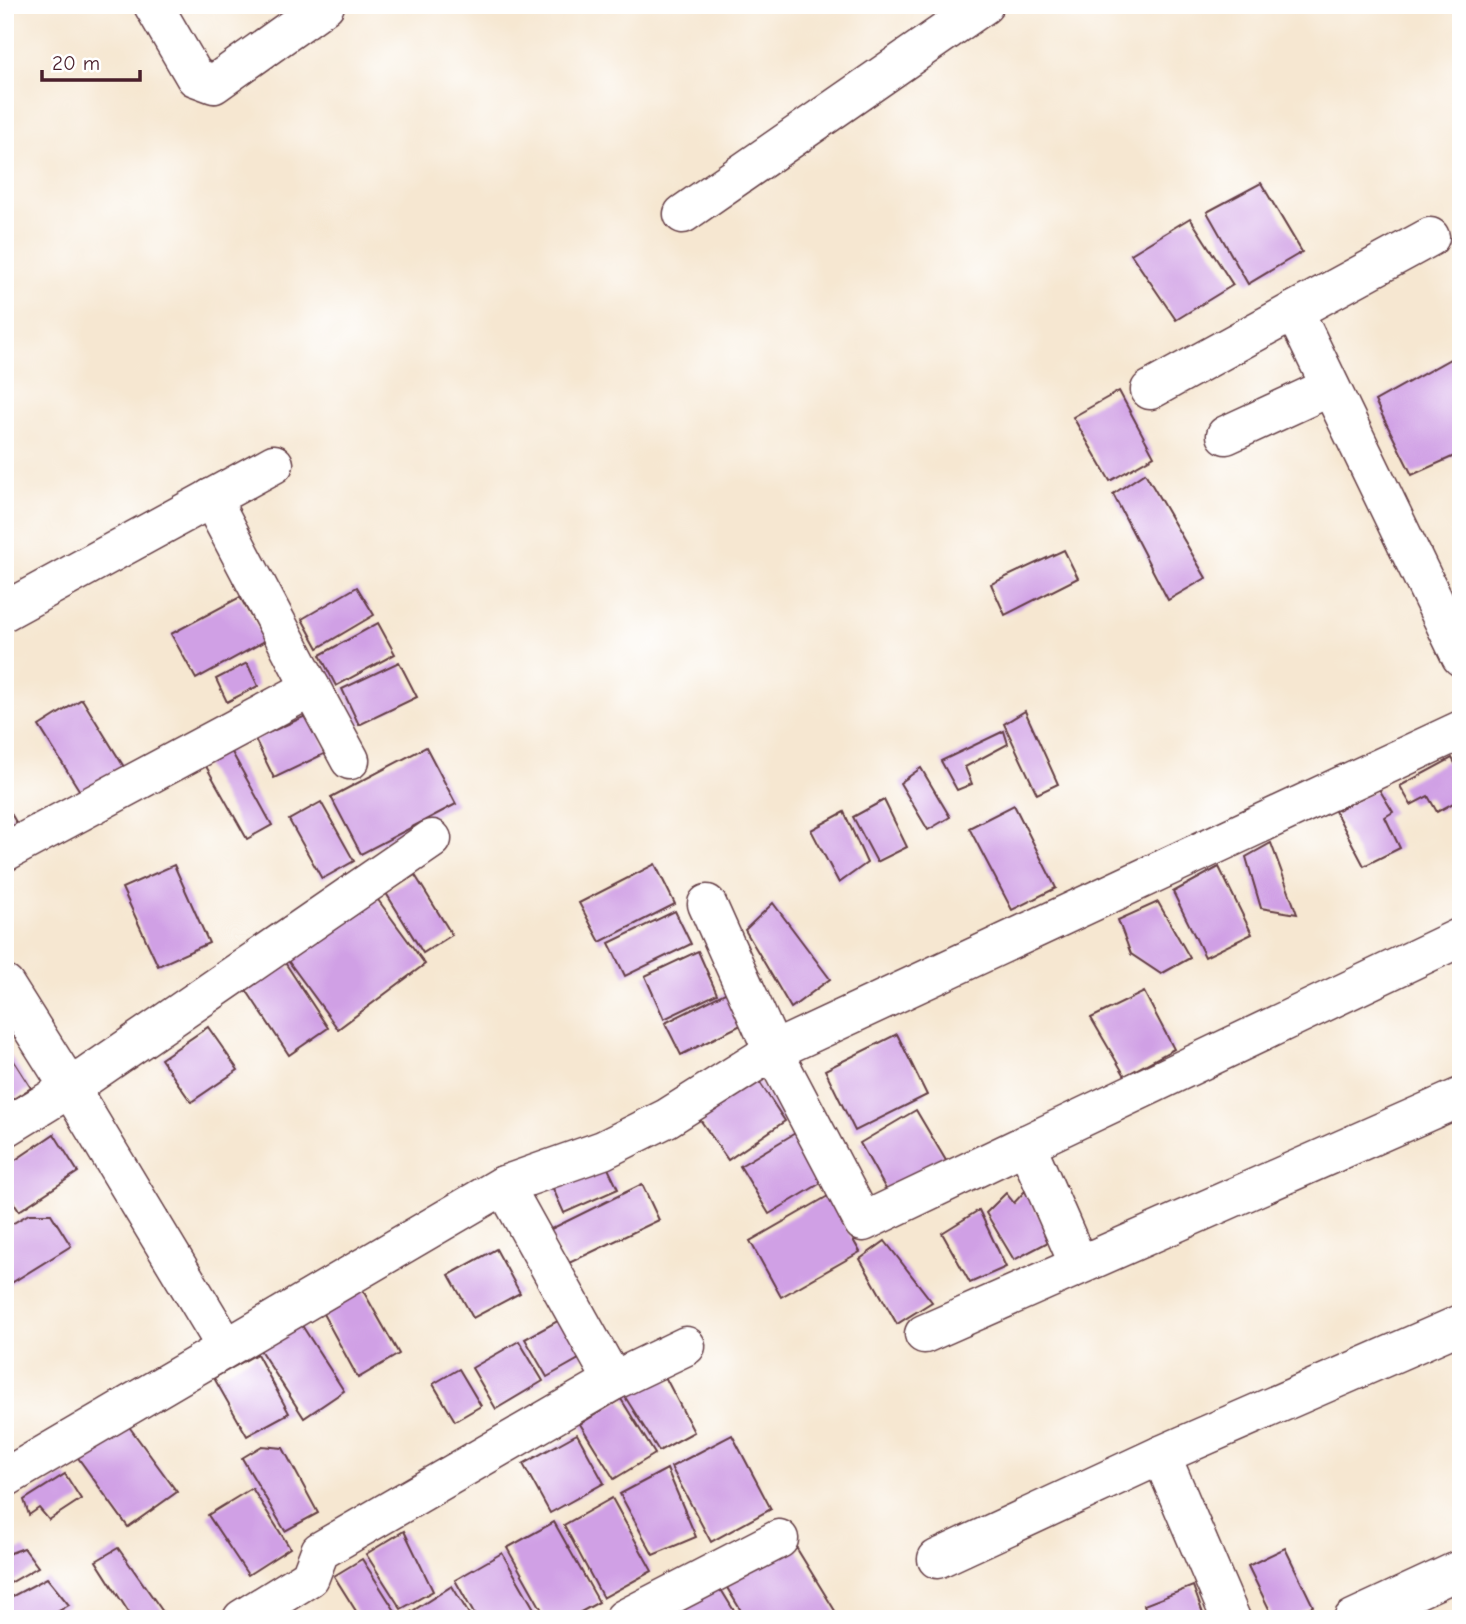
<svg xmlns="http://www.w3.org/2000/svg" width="1466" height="1624" font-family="'Comic Neue',sans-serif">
	<rect width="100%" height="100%" fill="#fff"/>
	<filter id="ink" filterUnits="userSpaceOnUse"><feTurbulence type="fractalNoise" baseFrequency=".0143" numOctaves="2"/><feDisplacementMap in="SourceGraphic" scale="14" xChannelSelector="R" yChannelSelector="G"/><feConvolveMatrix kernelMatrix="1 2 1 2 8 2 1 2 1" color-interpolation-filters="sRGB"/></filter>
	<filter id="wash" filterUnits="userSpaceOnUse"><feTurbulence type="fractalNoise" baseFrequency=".00686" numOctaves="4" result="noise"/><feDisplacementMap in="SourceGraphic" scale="28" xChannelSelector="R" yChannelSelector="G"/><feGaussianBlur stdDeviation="1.57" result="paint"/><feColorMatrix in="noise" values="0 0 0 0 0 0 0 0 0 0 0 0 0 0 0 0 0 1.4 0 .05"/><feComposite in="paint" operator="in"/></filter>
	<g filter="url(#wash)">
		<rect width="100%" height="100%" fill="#f6e7d1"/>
		<g id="blocks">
			<g fill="#d0a0e5">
				<path d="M 1261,183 L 1302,252 L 1248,284 L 1207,212 Z"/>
				<path d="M 1190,218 L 1233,285 L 1176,320 L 1131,254 Z"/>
				<path d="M 1461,353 L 1461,453 L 1412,475 L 1375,401 Z"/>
				<path d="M 1119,391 L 1154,456 L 1110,481 L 1073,417 Z"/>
				<path d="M 1145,473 L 1206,578 L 1168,600 L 1113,494 Z"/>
				<path d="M 1064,550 L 1078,578 L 1005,615 L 991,584 Z"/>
				<path d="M 357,587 L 374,615 L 318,648 L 302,619 Z"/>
				<path d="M 240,597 L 265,641 L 196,679 L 171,634 Z"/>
				<path d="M 378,623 L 395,654 L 336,686 L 320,655 Z"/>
				<path d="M 399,662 L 417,697 L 359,725 L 342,689 Z"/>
				<path d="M 247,663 L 258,686 L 227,702 L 216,679 Z"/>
				<path d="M 82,699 L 124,767 L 81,793 L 39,726 Z"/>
				<path d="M 1025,711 L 1058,784 L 1037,794 L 1004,724 Z"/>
				<path d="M 310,714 L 328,752 L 274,778 L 255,739 Z"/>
				<path d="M 1004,731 L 1008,744 L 965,767 L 972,784 L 957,790 L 941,761 Z"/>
				<path d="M 229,747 L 272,825 L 247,839 L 203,761 Z"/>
				<path d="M 426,747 L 456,804 L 361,854 L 331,797 Z"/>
				<path d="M 1452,758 L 1461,774 L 1461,799 L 1437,812 L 1428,796 L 1411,805 L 1400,786 Z"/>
				<path d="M 921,768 L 950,817 L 928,830 L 900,783 Z"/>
				<path d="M 1379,789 L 1393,812 L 1385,817 L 1400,848 L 1364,866 L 1335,811 Z"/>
				<path d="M 884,800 L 907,847 L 877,862 L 853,817 Z"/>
				<path d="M 321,802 L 354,861 L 322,879 L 289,820 Z"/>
				<path d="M 5,803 L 17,824 L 5,831 Z"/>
				<path d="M 1014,805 L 1056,888 L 1012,910 L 969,828 Z"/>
				<path d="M 844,812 L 867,863 L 839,883 L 811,830 Z"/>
				<path d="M 1271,843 L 1297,914 L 1261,908 L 1246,857 Z"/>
				<path d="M 655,864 L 675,904 L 600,942 L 579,903 Z"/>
				<path d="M 174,865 L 209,943 L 158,966 L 122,888 Z"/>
				<path d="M 1219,867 L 1252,934 L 1205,957 L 1173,892 Z"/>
				<path d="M 415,875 L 452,935 L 423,953 L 386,893 Z"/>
				<path d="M 373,893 L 425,964 L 338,1029 L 286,958 Z"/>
				<path d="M 1158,902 L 1190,958 L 1161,974 L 1131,954 L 1118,920 Z"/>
				<path d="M 773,903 L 830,979 L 791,1008 L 745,930 Z"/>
				<path d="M 675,911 L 691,944 L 625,976 L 609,943 Z"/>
				<path d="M 698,951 L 717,994 L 664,1019 L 645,976 Z"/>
				<path d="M 282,958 L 328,1028 L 289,1055 L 243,985 Z"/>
				<path d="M 729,991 L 745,1023 L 681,1055 L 665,1023 Z"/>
				<path d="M 1144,992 L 1174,1049 L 1125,1076 L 1091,1018 Z"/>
				<path d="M 208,1027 L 238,1070 L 191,1102 L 161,1059 Z"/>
				<path d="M 897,1034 L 927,1095 L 855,1131 L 825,1070 Z"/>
				<path d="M 5,1047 L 31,1088 L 5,1104 Z"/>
				<path d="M 757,1078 L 785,1121 L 728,1160 L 699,1118 Z"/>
				<path d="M 916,1110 L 948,1164 L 891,1198 L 860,1143 Z"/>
				<path d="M 797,1132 L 826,1180 L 769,1214 L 740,1166 Z"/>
				<path d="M 54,1134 L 78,1172 L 19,1211 L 5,1190 L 5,1167 Z"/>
				<path d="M 603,1158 L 618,1189 L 564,1213 L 550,1182 Z"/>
				<path d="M 642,1184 L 659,1220 L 567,1264 L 547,1231 Z"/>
				<path d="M 1025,1191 L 1052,1240 L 1014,1260 L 986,1213 L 1006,1193 L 1014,1203 Z"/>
				<path d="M 828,1196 L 860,1252 L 781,1297 L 750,1241 Z"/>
				<path d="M 979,1210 L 1006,1267 L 970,1283 L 942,1233 Z"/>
				<path d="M 29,1214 L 51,1214 L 71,1246 L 5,1287 L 5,1228 Z"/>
				<path d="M 885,1241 L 932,1302 L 897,1324 L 860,1259 Z"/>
				<path d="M 496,1249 L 520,1293 L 473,1318 L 449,1275 Z"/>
				<path d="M 362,1289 L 399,1354 L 358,1378 L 322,1312 Z"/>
				<path d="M 294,1313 L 344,1391 L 304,1418 L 253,1339 Z"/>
				<path d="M 563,1318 L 584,1356 L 547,1377 L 525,1339 Z"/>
				<path d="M 519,1341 L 543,1381 L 496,1409 L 472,1368 Z"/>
				<path d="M 257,1354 L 289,1413 L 247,1436 L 214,1378 Z"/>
				<path d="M 459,1369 L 481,1406 L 455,1421 L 433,1384 Z"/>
				<path d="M 661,1369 L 694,1432 L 659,1451 L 620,1389 Z"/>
				<path d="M 621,1399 L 655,1454 L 614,1479 L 580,1424 Z"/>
				<path d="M 119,1413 L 177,1492 L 128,1527 L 71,1448 Z"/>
				<path d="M 577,1434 L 604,1483 L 550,1513 L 523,1464 Z"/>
				<path d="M 732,1435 L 771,1509 L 711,1542 L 671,1467 Z"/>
				<path d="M 262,1446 L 283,1448 L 318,1513 L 285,1531 L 242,1458 Z"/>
				<path d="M 667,1469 L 696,1537 L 653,1555 L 620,1494 Z"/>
				<path d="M 65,1474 L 81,1499 L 49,1520 L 39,1508 L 29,1515 L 24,1500 Z"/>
				<path d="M 252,1488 L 290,1548 L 248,1575 L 208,1515 Z"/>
				<path d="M 612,1498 L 652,1571 L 603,1598 L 564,1525 Z"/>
				<path d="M 554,1522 L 599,1602 L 568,1619 L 547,1619 L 507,1548 Z"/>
				<path d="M 404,1531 L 433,1591 L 401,1609 L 366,1554 Z"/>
				<path d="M 794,1544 L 840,1619 L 746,1619 L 726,1586 Z"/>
				<path d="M 24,1548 L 38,1567 L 5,1586 L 5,1555 Z"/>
				<path d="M 118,1548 L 168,1619 L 133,1619 L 96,1561 Z"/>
				<path d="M 1285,1548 L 1313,1606 L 1288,1619 L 1274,1619 L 1248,1566 Z"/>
				<path d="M 502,1553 L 540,1619 L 477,1619 L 455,1580 Z"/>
				<path d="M 362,1559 L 397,1614 L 388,1619 L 361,1619 L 334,1576 Z"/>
				<path d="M 47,1578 L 69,1605 L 45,1619 L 9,1619 L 5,1611 L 5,1600 Z"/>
				<path d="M 717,1583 L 739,1619 L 657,1619 Z"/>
				<path d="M 452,1586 L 472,1619 L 400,1619 Z"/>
				<path d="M 1193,1586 L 1205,1619 L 1149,1619 L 1144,1605 Z"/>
			</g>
		</g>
	</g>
	<g filter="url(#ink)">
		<use href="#blocks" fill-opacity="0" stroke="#643d44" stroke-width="2"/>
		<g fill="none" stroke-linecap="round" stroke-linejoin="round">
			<defs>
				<g id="street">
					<path d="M 153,5 L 195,77 L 214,84 L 325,5"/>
					<path d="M 683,214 L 984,5"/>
					<path d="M 1294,311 L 1430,237"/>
					<path d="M 1150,390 L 1294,311 L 1461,657"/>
					<path d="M 1226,435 L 1330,387"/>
					<path d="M 211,498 L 311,688 L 350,760"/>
					<path d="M 5,611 L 274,464"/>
					<path d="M 5,852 L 311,688"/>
					<path d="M 707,904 L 773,1051 L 863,1222 L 1461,937"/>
					<path d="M 5,985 L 70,1088 L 226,1347"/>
					<path d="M 5,1128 L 70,1088 L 432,839"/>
					<path d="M 1026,1144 L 1079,1265"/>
					<path d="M 924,1334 L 1461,1097"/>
					<path d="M 613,1381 L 686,1346"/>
					<path d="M 1161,1455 L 1231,1619"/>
					<path d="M 937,1559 L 1161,1455 L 1461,1324"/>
					<path d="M 242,1619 L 310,1577 L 320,1551 L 613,1381 L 504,1185"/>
					<path d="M 624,1619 L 779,1539"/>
					<path d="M 1353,1619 L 1461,1569"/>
				</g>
				<path id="secondary" d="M 5,1478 L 504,1185 L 603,1150 L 667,1118 L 773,1051 L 1461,730"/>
			</defs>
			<use href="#street" stroke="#643d44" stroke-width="41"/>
			<use href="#secondary" stroke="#643d44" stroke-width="41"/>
			<use href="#street" stroke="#fff" stroke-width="38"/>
			<use href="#secondary" stroke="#fff" stroke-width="38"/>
		</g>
	</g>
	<rect width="1466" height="1624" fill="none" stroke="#fff" stroke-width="28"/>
	<path d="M42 70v10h98v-10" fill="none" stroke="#4a1f2b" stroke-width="3.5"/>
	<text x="52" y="70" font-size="21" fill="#4a1f2b" stroke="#ffffff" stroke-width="5" paint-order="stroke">20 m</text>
</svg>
